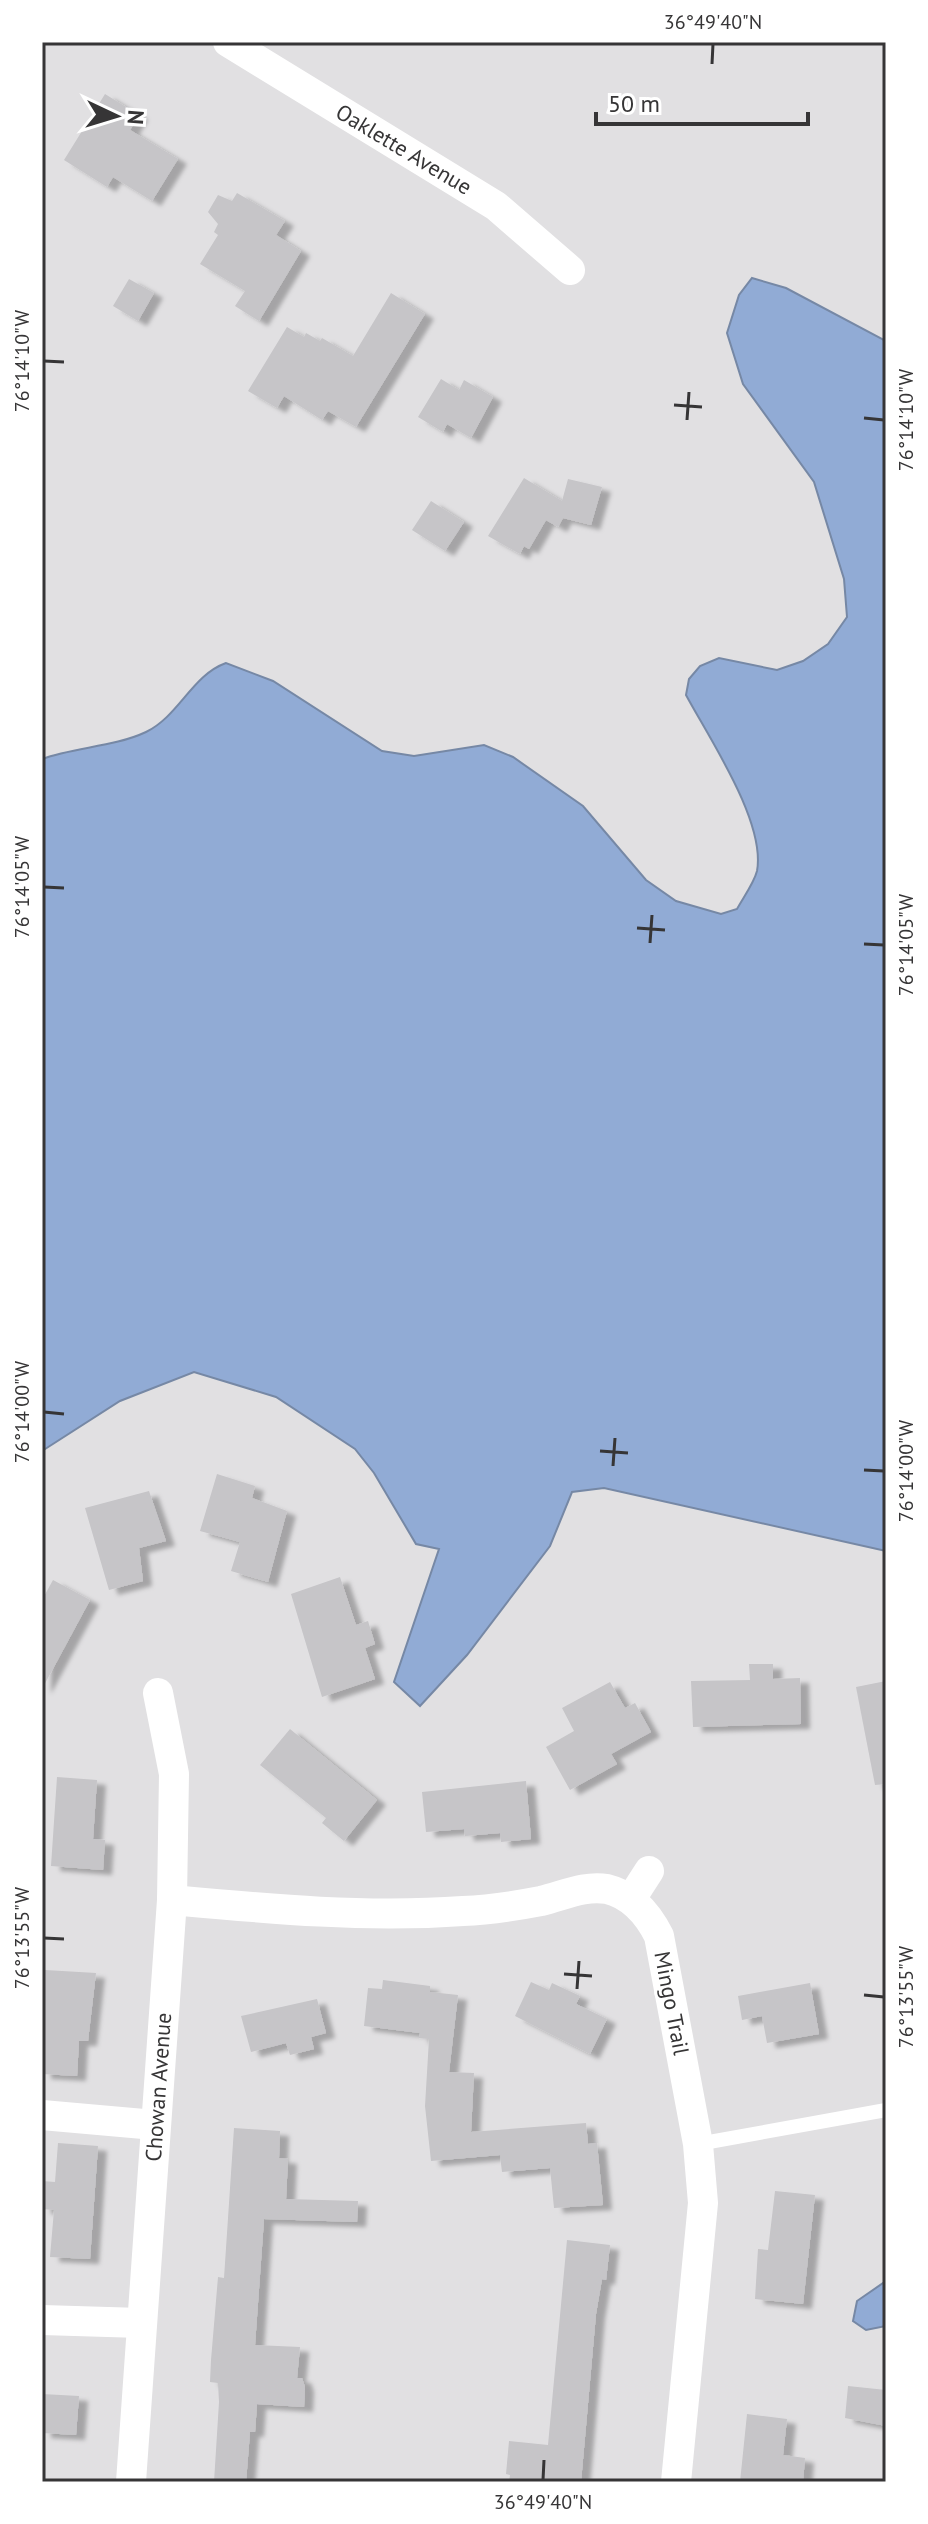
<svg xmlns="http://www.w3.org/2000/svg" width="928" height="2524" font-family="'PT Sans',sans-serif">
	<defs>
		<filter id="shadow"><feDropShadow dx="9" dy="5" stdDeviation="2" flood-color="#0004"/></filter>
	</defs>
	<rect width="100%" height="100%" fill="#e1e0e2"/>
	<g fill="#91abd5" stroke="#7688a5" stroke-width="2">
		<path d="M 752,278 L 786,288 L 886,341 L 886,1551 L 604,1488 L 572,1492 L 550,1546 L 467,1655 L 420,1706 L 394,1682 L 439,1549 L 416,1544 L 374,1473 L 355,1449 L 276,1397 L 194,1372 L 120,1401 L 42,1451 L 42,759 C 75,747 114,747 146,732 C 179,716 192,675 226,663 L 273,681 L 382,751 L 414,756 L 484,745 L 513,757 L 583,806 L 646,880 L 676,901 L 721,914 L 737,909 C 743,898 754,883 757,871 C 766,822 709,738 686,695 L 689,679 L 700,666 L 719,658 L 777,670 L 803,661 L 828,644 L 847,617 L 844,579 L 814,482 L 743,384 L 727,333 L 739,295 Z"/>
		<path d="M 886,2281 L 886,2326 L 866,2330 L 853,2321 L 857,2301 Z"/>
	</g>
	<g fill="#c6c5c8" filter="url(#shadow)">
		<path d="M 105,94 L 139,115 L 130,130 L 178,159 L 152,201 L 113,177 L 107,187 L 64,160 Z"/>
		<path d="M 237,193 L 285,221 L 276,235 L 301,251 L 259,321 L 235,306 L 245,291 L 200,264 L 218,235 L 214,232 L 218,224 L 208,212 L 218,195 L 232,201 Z"/>
		<path d="M 129,279 L 154,293 L 138,321 L 113,306 Z"/>
		<path d="M 391,293 L 425,314 L 356,427 L 328,411 L 322,420 L 284,396 L 277,408 L 248,391 L 287,327 L 304,337 L 306,333 L 320,341 L 322,338 L 353,356 Z"/>
		<path d="M 441,379 L 459,390 L 464,380 L 493,397 L 471,438 L 447,424 L 443,432 L 418,417 Z"/>
		<path d="M 524,478 L 562,501 L 568,479 L 602,487 L 591,525 L 563,518 L 558,527 L 546,520 L 529,549 L 524,546 L 520,554 L 488,536 Z"/>
		<path d="M 431,501 L 464,522 L 445,551 L 412,530 Z"/>
		<path d="M 217,1474 L 255,1486 L 252,1498 L 287,1511 L 268,1582 L 231,1571 L 240,1542 L 200,1531 Z"/>
		<path d="M 149,1491 L 166,1541 L 139,1548 L 143,1581 L 109,1590 L 85,1508 Z"/>
		<path d="M 340,1577 L 356,1625 L 368,1621 L 375,1644 L 365,1648 L 375,1679 L 322,1697 L 291,1594 Z"/>
		<path d="M 53,1580 L 90,1600 L 42,1689 L 42,1600 Z"/>
		<path d="M 749,1664 L 773,1664 L 773,1679 L 800,1678 L 801,1724 L 693,1727 L 691,1681 L 750,1680 Z"/>
		<path d="M 886,1681 L 886,1784 L 875,1785 L 856,1687 Z"/>
		<path d="M 610,1682 L 625,1708 L 635,1703 L 651,1732 L 611,1754 L 617,1764 L 570,1790 L 546,1747 L 574,1731 L 562,1708 Z"/>
		<path d="M 290,1729 L 377,1800 L 344,1841 L 322,1823 L 326,1818 L 260,1765 Z"/>
		<path d="M 57,1777 L 97,1780 L 93,1839 L 105,1840 L 103,1870 L 51,1866 Z"/>
		<path d="M 526,1781 L 531,1839 L 501,1842 L 500,1833 L 465,1836 L 464,1829 L 426,1832 L 422,1792 Z"/>
		<path d="M 45,1970 L 96,1973 L 88,2041 L 79,2041 L 77,2076 L 42,2074 L 42,1972 Z"/>
		<path d="M 383,1980 L 430,1986 L 430,1992 L 458,1995 L 449,2072 L 474,2073 L 471,2132 L 586,2123 L 588,2144 L 597,2143 L 603,2205 L 554,2208 L 550,2168 L 502,2172 L 500,2155 L 431,2161 L 425,2106 L 429,2039 L 419,2038 L 420,2033 L 364,2026 L 368,1988 L 382,1989 Z"/>
		<path d="M 531,1982 L 549,1990 L 552,1983 L 580,1996 L 576,2004 L 607,2019 L 590,2054 L 515,2016 Z"/>
		<path d="M 810,1983 L 819,2034 L 767,2043 L 762,2016 L 742,2020 L 738,1996 Z"/>
		<path d="M 317,1999 L 326,2033 L 311,2037 L 314,2049 L 290,2055 L 286,2043 L 251,2052 L 241,2016 Z"/>
		<path d="M 234,2128 L 280,2131 L 279,2158 L 288,2159 L 286,2199 L 358,2201 L 357,2222 L 264,2219 L 255,2345 L 300,2347 L 297,2378 L 302,2378 L 305,2387 L 304,2407 L 257,2404 L 255,2432 L 250,2432 L 246,2482 L 214,2482 L 219,2402 L 218,2383 L 210,2382 L 211,2360 L 218,2277 L 224,2278 Z"/>
		<path d="M 58,2143 L 98,2146 L 90,2259 L 50,2257 L 54,2210 L 42,2209 L 42,2181 L 55,2182 Z"/>
		<path d="M 775,2191 L 815,2195 L 803,2304 L 755,2299 L 758,2249 L 768,2250 Z"/>
		<path d="M 567,2240 L 610,2245 L 606,2280 L 602,2279 L 596,2314 L 581,2482 L 509,2482 L 510,2475 L 506,2474 L 509,2441 L 548,2445 Z"/>
		<path d="M 848,2386 L 886,2390 L 886,2426 L 845,2418 Z"/>
		<path d="M 42,2394 L 79,2396 L 76,2435 L 42,2433 Z"/>
		<path d="M 747,2414 L 787,2419 L 783,2455 L 805,2458 L 803,2482 L 740,2482 Z"/>
	</g>
	<g fill="none" stroke-linecap="round" stroke-linejoin="round">
		<path stroke="#fff" stroke-width="14" d="M 698,2144 L 886,2110"/>
		<g stroke="#fff" stroke-width="30">
			<path d="M 228,42 L 496,206 L 570,270"/>
			<path d="M 631,1899 L 649,1871"/>
			<path d="M 172,1900 C 270,1909 365,1918 463,1911 C 489,1910 515,1906 541,1901 C 563,1896 584,1885 607,1889 C 632,1895 648,1914 659,1936 L 698,2144 L 703,2203 L 676,2482"/>
			<path d="M 42,2115 L 155,2125"/>
			<path d="M 42,2320 L 141,2323"/>
			<path d="M 131,2482 L 172,1900 L 174,1774 L 158,1693"/>
		</g>
	</g>
	<path fill="none" stroke="#363536" stroke-width="3" d="M 712,64 L 713,44M 44,361 L 64,362M 674,405 L 702,407M 864,418 L 884,420M 687,420 L 689,392M 44,887 L 64,888M 637,928 L 665,930M 650,943 L 652,915M 864,944 L 884,945M 44,1412 L 64,1414M 600,1451 L 628,1453M 613,1466 L 615,1438M 864,1470 L 884,1471M 44,1938 L 64,1939M 564,1974 L 592,1976M 577,1989 L 579,1961M 864,1995 L 884,1997M 543,2480 L 544,2460"/>
	<g text-anchor="middle" stroke-width="6" stroke-linejoin="round" paint-order="stroke">
		<g font-size="22" fill="#363536" stroke="#fff">
			<text transform="translate(404 149) rotate(31)" y="8">Oaklette Avenue</text>
			<text transform="translate(672 2003) rotate(79)" y="8">Mingo Trail</text>
			<text transform="translate(158 2087) rotate(-86)" y="8">Chowan Avenue</text>
		</g>
	</g>
	<rect width="928" height="2524" fill="none" stroke="#ffffff" stroke-width="88"/>
	<g transform="translate(116 116) rotate(94)" stroke="#ffffff" stroke-width="6" paint-order="stroke">
	<path d="M0-6L14 30L0 20L-14 30Z" fill="#363536"/>
	<text y="-12" font-size="22" font-weight="bold" text-anchor="middle" fill="#363536">N</text>
	</g>
	<path d="M596 112v12h212v-12" fill="none" stroke="#363536" stroke-width="4"/>
	<text x="608" y="112" font-size="24" fill="#363536" stroke="#ffffff" stroke-width="6" paint-order="stroke">50 m</text>
	<rect x="44" y="44" width="840" height="2436" fill="none" stroke="#363536" stroke-width="3"/>
	<g font-size="20" text-anchor="middle" fill="#363536">
		<text x="713" y="29">36°49'40"N</text>
		<text transform="translate(22 361) rotate(-90)" y="7">76°14'10"W</text>
		<text transform="translate(906 420) rotate(-90)" y="7">76°14'10"W</text>
		<text transform="translate(22 887) rotate(-90)" y="7">76°14'05"W</text>
		<text transform="translate(906 945) rotate(-90)" y="7">76°14'05"W</text>
		<text transform="translate(22 1412) rotate(-90)" y="7">76°14'00"W</text>
		<text transform="translate(906 1471) rotate(-90)" y="7">76°14'00"W</text>
		<text transform="translate(22 1938) rotate(-90)" y="7">76°13'55"W</text>
		<text transform="translate(906 1997) rotate(-90)" y="7">76°13'55"W</text>
		<text x="543" y="2509">36°49'40"N</text>
	</g>
</svg>
